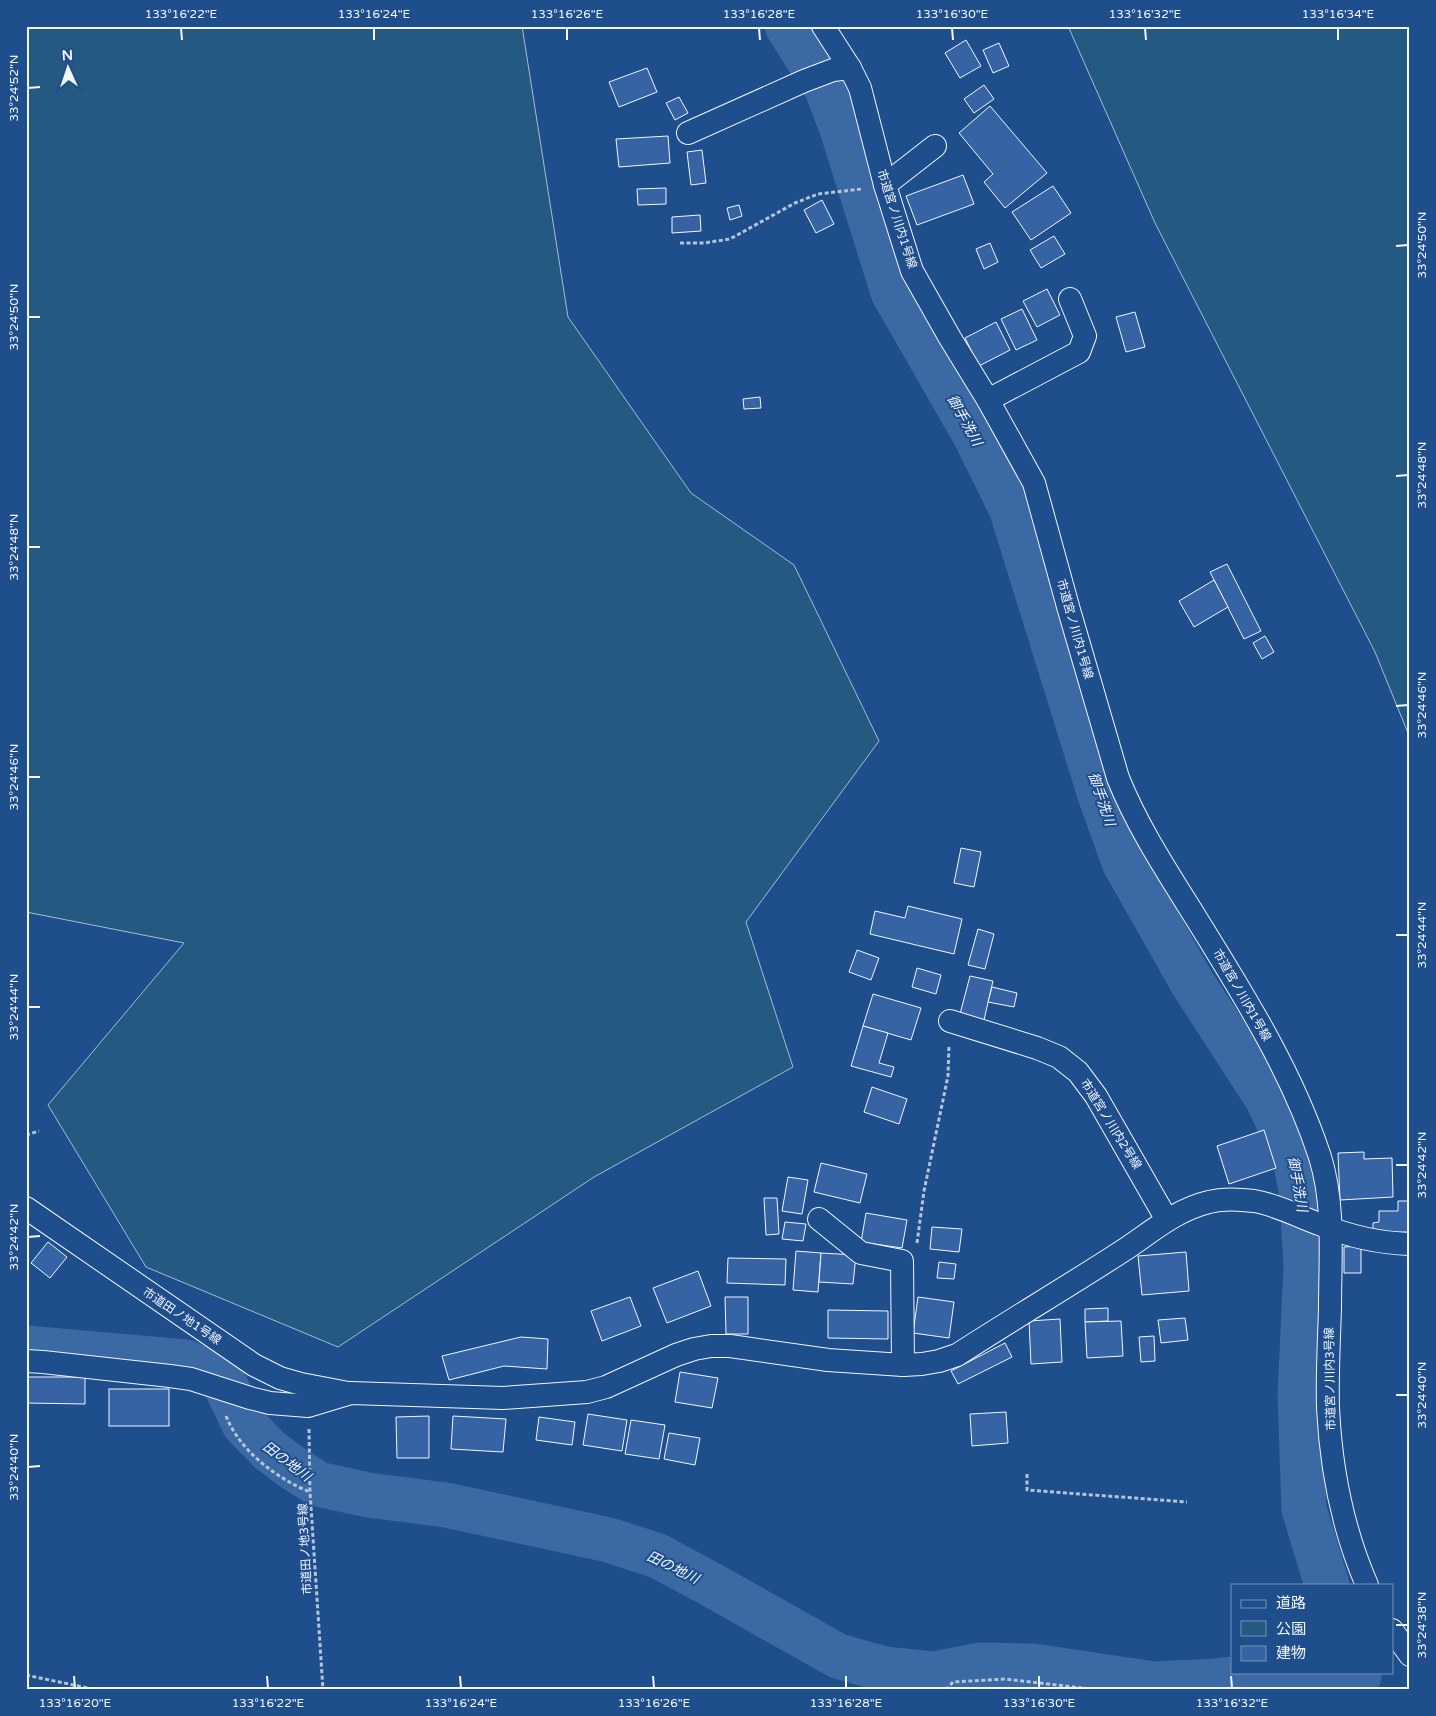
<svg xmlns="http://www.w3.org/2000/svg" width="1436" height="1716" font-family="'Varela Round','Noto Sans JP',sans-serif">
	<rect width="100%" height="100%" fill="#1f4e8c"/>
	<g fill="#245a82" stroke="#a8bbd7">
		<path d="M 26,26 L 522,26 L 568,317 L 691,493 L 794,565 L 879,741 L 746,922 L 793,1067 L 594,1177 L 338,1347 L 146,1267 L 48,1105 L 184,943 L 26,912 Z"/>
		<path d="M 1068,26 L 1410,26 L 1410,738 L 1375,652 L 1155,223 Z"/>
	</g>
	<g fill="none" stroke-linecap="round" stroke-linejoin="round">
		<path stroke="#3b69a3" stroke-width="8" d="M 933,1690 L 933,1674"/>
		<g stroke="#3b69a3" stroke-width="45">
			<path d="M 787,26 L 827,89 L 842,129 L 893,292 L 975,435 L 1011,508 L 1100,795 L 1124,862 L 1193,984 L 1267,1098 L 1295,1158 L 1302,1196 L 1306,1267 L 1300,1395 L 1304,1509 L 1327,1585"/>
			<path d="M 26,1348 L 185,1362 L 222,1378 L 244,1424 L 269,1450 L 293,1468 L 318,1484 L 368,1495 L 446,1505 L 609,1540 L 658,1556 L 710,1584 L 838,1656 L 884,1669 L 933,1674 L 980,1665 L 1033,1666 L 1154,1684 L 1215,1681 L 1272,1675 L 1359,1676"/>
		</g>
	</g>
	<g fill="#3563a3" stroke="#f2f6ff">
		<path d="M 966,40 L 981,66 L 960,78 L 945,53 Z"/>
		<path d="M 999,43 L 1009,66 L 993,73 L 983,50 Z"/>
		<path d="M 647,68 L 657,92 L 619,107 L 609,82 Z"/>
		<path d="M 984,85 L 994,99 L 974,113 L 964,99 Z"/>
		<path d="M 679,97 L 688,113 L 675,120 L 666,103 Z"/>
		<path d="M 990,106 L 1047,173 L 1005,208 L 984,182 L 993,174 L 959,133 Z"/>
		<path d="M 668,136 L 670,163 L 619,167 L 616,139 Z"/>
		<path d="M 702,150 L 706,183 L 691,185 L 687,152 Z"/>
		<path d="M 963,175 L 974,204 L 917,225 L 906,196 Z"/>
		<path d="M 1053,186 L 1071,213 L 1031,240 L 1012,212 Z"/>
		<path d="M 666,188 L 666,204 L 638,205 L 637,189 Z"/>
		<path d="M 822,200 L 834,224 L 816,233 L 804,210 Z"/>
		<path d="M 739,205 L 742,216 L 730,220 L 727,208 Z"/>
		<path d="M 700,215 L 701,231 L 672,233 L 672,217 Z"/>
		<path d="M 1054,236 L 1065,254 L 1041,268 L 1030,250 Z"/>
		<path d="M 990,243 L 998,262 L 984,269 L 976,249 Z"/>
		<path d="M 1047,289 L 1060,315 L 1037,327 L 1023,301 Z"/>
		<path d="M 1022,309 L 1037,340 L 1016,350 L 1001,319 Z"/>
		<path d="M 1135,312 L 1145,347 L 1126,352 L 1116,317 Z"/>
		<path d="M 996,322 L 1010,350 L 979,366 L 965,338 Z"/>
		<path d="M 760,397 L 761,408 L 744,409 L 743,399 Z"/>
		<path d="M 1227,564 L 1261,631 L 1244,639 L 1210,572 Z"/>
		<path d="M 1214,580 L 1228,607 L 1194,627 L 1179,601 Z"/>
		<path d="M 1265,636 L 1274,652 L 1262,659 L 1253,643 Z"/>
		<path d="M 961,848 L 981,852 L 974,887 L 954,883 Z"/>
		<path d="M 908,906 L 962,919 L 954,954 L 870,934 L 875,911 L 905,918 Z"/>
		<path d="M 978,929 L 994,934 L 985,969 L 968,965 Z"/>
		<path d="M 857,950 L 879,958 L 871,980 L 849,972 Z"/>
		<path d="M 917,968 L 941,975 L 936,994 L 912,987 Z"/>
		<path d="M 970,976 L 993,981 L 984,1020 L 960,1014 Z"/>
		<path d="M 992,987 L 1017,993 L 1014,1007 L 988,1002 Z"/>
		<path d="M 873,994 L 921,1008 L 911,1040 L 863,1026 Z"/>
		<path d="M 863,1026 L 888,1033 L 879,1063 L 894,1067 L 891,1077 L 851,1066 Z"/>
		<path d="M 872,1087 L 907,1099 L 899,1124 L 864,1112 Z"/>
		<path d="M 1264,1130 L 1276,1168 L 1229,1184 L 1217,1146 Z"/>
		<path d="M 1364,1152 L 1364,1159 L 1392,1158 L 1393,1197 L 1340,1200 L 1338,1153 Z"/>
		<path d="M 821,1163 L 867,1174 L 860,1203 L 814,1192 Z"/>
		<path d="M 788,1177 L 808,1180 L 802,1214 L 782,1211 Z"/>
		<path d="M 764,1198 L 777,1198 L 779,1234 L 766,1235 Z"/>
		<path d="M 1398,1201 L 1410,1201 L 1410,1232 L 1373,1233 L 1373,1223 L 1379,1222 L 1379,1211 L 1398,1211 Z"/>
		<path d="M 866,1213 L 907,1220 L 902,1248 L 861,1242 Z"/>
		<path d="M 785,1222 L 806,1224 L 803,1241 L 782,1239 Z"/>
		<path d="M 932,1227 L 962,1229 L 959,1252 L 930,1249 Z"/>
		<path d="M 48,1242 L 67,1257 L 50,1278 L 31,1263 Z"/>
		<path d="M 1361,1246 L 1361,1273 L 1344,1273 L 1344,1247 Z"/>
		<path d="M 796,1251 L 821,1253 L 818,1292 L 793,1290 Z"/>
		<path d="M 1186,1252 L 1189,1291 L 1142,1295 L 1138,1256 Z"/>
		<path d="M 821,1253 L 856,1255 L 853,1284 L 819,1282 Z"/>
		<path d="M 728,1258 L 786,1259 L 785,1285 L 727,1283 Z"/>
		<path d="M 939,1262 L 956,1264 L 954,1279 L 937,1278 Z"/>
		<path d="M 698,1271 L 711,1306 L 667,1323 L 653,1288 Z"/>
		<path d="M 630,1297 L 641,1326 L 602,1341 L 591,1311 Z"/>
		<path d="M 725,1297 L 748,1297 L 748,1334 L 726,1334 Z"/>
		<path d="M 918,1297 L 954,1302 L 949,1338 L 913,1333 Z"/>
		<path d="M 1108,1308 L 1108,1321 L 1085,1322 L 1085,1309 Z"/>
		<path d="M 828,1310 L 888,1311 L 888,1339 L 828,1338 Z"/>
		<path d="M 1185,1318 L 1188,1340 L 1161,1343 L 1158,1320 Z"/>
		<path d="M 1060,1319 L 1062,1362 L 1031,1364 L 1029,1321 Z"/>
		<path d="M 1121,1321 L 1123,1356 L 1087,1358 L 1085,1322 Z"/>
		<path d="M 1154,1336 L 1155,1361 L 1141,1362 L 1139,1337 Z"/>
		<path d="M 521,1337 L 548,1339 L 547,1369 L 504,1366 L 449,1380 L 442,1356 Z"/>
		<path d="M 1005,1343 L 1012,1357 L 958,1384 L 951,1371 Z"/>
		<path d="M 680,1372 L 718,1378 L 712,1408 L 675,1402 Z"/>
		<path d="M 26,1377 L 85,1377 L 85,1404 L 26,1403 Z"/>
		<rect x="109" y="1389" width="60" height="37"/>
		<path d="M 1006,1412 L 1008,1443 L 972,1446 L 970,1414 Z"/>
		<path d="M 588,1414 L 627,1420 L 622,1451 L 583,1445 Z"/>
		<path d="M 429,1416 L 429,1458 L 397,1458 L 396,1417 Z"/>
		<path d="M 453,1416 L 506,1419 L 503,1452 L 451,1449 Z"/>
		<path d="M 539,1417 L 575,1422 L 572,1445 L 536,1440 Z"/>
		<path d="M 631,1420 L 665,1425 L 659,1459 L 625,1454 Z"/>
		<path d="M 669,1433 L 700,1438 L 695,1465 L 664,1459 Z"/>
	</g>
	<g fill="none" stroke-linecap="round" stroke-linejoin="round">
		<defs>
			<g id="street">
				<path d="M 823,26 L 850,68 L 860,88 L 885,185 L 912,271 L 950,338 L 988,400 L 1034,483 L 1069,610 L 1118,778 C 1138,828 1168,873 1196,918 C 1243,994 1292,1071 1320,1157 C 1335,1205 1330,1258 1330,1308 C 1329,1341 1327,1374 1328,1408 C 1331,1468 1343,1530 1367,1585"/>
				<path d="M 688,133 L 804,81 L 833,70 L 850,68"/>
				<path d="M 885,185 L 935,146"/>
				<path d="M 988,400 L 1079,352 L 1085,336 L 1070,299"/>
				<path d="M 950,1021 L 1037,1048 L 1059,1057 L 1078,1072 L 1096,1096 L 1167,1220"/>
				<path d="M 26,1208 L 254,1365 L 280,1378 L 301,1384 L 348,1393"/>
				<path d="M 819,1219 L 861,1253 L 902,1261 L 903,1365"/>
				<path d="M 26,1361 L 43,1362 L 170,1376 L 191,1379 L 250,1398 L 270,1403 L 308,1406 L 351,1393 L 503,1398 L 587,1392 L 606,1387 L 676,1355 L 694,1349 L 711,1346 L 730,1346 L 828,1360 L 903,1365 L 922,1364 L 939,1361 L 957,1355 C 1011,1320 1067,1287 1121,1252 C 1149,1234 1175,1210 1209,1202 C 1224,1198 1239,1199 1254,1201 C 1278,1205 1299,1217 1322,1225 C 1351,1237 1378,1243 1410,1244"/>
				<path d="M 1392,1630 L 1410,1655"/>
			</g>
		</defs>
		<use href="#street" stroke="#f2f6ff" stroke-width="24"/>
		<g stroke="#b3c4dc" stroke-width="3" stroke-dasharray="4 2.5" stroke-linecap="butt">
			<path d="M 680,243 L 704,243 L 730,239 L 795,203 L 818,194 L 862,189"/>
			<path d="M 26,1135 L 39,1131"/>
			<path d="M 917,1243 L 924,1191 L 948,1076 L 949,1045"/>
			<path d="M 226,1416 C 240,1451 276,1478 310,1492"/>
			<path d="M 309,1429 L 310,1492 L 323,1690"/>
			<path d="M 1027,1474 L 1027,1490 L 1187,1502"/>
			<path d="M 26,1675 L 97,1690"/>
			<path d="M 946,1690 L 953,1682 L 1005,1679 L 1099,1690"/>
		</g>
		<use href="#street" stroke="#1f4e8c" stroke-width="22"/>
	</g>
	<path fill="none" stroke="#f2f6ff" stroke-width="2" d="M 181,28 L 182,40M 374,28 L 374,40M 567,28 L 567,40M 759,28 L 760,40M 952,28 L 953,40M 1145,28 L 1146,40M 1338,28 L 1338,40M 28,88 L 40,87M 1396,246 L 1408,245M 28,317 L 40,317M 1396,476 L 1408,475M 28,547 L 40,547M 1396,706 L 1408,705M 28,777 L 40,777M 1396,935 L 1408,935M 28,1007 L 40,1007M 1396,1165 L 1408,1165M 28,1237 L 40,1236M 1396,1395 L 1408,1395M 28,1467 L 40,1466M 1396,1625 L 1408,1625M 74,1676 L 75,1688M 267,1676 L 268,1688M 460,1676 L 461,1688M 653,1676 L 654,1688M 846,1676 L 846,1688M 1039,1676 L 1039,1688M 1231,1676 L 1232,1688"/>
	<g text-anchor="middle" stroke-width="4" stroke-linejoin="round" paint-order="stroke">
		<g font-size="12" fill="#f2f6ff" stroke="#1f4e8c">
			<text transform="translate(897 219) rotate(72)" y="4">市道宮ノ川内1号線</text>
			<text transform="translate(1075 629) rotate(74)" y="4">市道宮ノ川内1号線</text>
			<text transform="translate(1242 995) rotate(60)" y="4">市道宮ノ川内1号線</text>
			<text transform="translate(1111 1124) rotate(58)" y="4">市道宮ノ川内2号線</text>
			<text transform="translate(182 1316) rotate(34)" y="4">市道田ノ地1号線</text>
			<text transform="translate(1330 1379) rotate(-91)" y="4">市道宮ノ川内3号線</text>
			<text transform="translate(305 1549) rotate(-93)" y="4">市道田ノ地3号線</text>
		</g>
		<g font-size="14" font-style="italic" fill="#f2f6ff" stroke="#1f4e8c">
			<text transform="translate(965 420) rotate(61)" y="5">御手洗川</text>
			<text transform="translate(1102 799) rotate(71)" y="5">御手洗川</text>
			<text transform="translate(1298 1184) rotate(80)" y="5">御手洗川</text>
			<text transform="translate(287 1461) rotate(37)" y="5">田の地川</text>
			<text transform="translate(673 1567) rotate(26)" y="5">田の地川</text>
		</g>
	</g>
	<rect width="1436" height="1716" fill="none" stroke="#1f4e8c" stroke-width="55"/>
	<rect x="1231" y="1584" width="162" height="90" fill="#1f4e8c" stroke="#7391ba"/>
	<rect x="1241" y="1600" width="25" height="8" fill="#1f4e8c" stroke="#7391ba"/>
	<text x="1276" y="1608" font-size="15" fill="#f2f6ff">道路</text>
	<rect x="1241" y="1621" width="25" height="15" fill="#245a82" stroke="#7391ba"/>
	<text x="1276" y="1634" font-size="15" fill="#f2f6ff">公園</text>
	<rect x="1241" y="1646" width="25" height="15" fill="#3563a3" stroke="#7391ba"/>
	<text x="1276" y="1658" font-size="15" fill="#f2f6ff">建物</text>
	<g transform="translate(68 68) rotate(357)" stroke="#1f4e8c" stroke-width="4" paint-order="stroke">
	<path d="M0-4L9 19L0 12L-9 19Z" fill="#f2f6ff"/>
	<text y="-8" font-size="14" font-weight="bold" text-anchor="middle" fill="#f2f6ff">N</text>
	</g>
	<rect x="28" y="28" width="1380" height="1660" fill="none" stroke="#f2f6ff" stroke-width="2"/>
	<g font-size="12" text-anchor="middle" fill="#f2f6ff">
		<text x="181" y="18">133°16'22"E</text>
		<text x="374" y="18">133°16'24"E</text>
		<text x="567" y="18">133°16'26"E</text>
		<text x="759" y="18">133°16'28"E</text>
		<text x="952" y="18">133°16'30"E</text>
		<text x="1145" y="18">133°16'32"E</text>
		<text x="1338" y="18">133°16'34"E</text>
		<text transform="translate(14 88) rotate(-90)" y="4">33°24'52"N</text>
		<text transform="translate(1422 245) rotate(-90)" y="4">33°24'50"N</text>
		<text transform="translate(14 317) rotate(-90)" y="4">33°24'50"N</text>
		<text transform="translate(1422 475) rotate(-90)" y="4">33°24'48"N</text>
		<text transform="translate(14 547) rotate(-90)" y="4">33°24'48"N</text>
		<text transform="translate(1422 705) rotate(-90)" y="4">33°24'46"N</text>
		<text transform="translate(14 777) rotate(-90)" y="4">33°24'46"N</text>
		<text transform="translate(1422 935) rotate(-90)" y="4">33°24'44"N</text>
		<text transform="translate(14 1007) rotate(-90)" y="4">33°24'44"N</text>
		<text transform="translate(1422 1165) rotate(-90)" y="4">33°24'42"N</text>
		<text transform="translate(14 1237) rotate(-90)" y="4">33°24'42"N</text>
		<text transform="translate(1422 1395) rotate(-90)" y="4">33°24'40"N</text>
		<text transform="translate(14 1467) rotate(-90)" y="4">33°24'40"N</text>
		<text transform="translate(1422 1625) rotate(-90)" y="4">33°24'38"N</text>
		<text x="75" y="1707">133°16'20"E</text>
		<text x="268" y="1707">133°16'22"E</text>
		<text x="461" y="1707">133°16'24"E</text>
		<text x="654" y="1707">133°16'26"E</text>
		<text x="846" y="1707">133°16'28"E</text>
		<text x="1039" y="1707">133°16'30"E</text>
		<text x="1232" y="1707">133°16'32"E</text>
	</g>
</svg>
